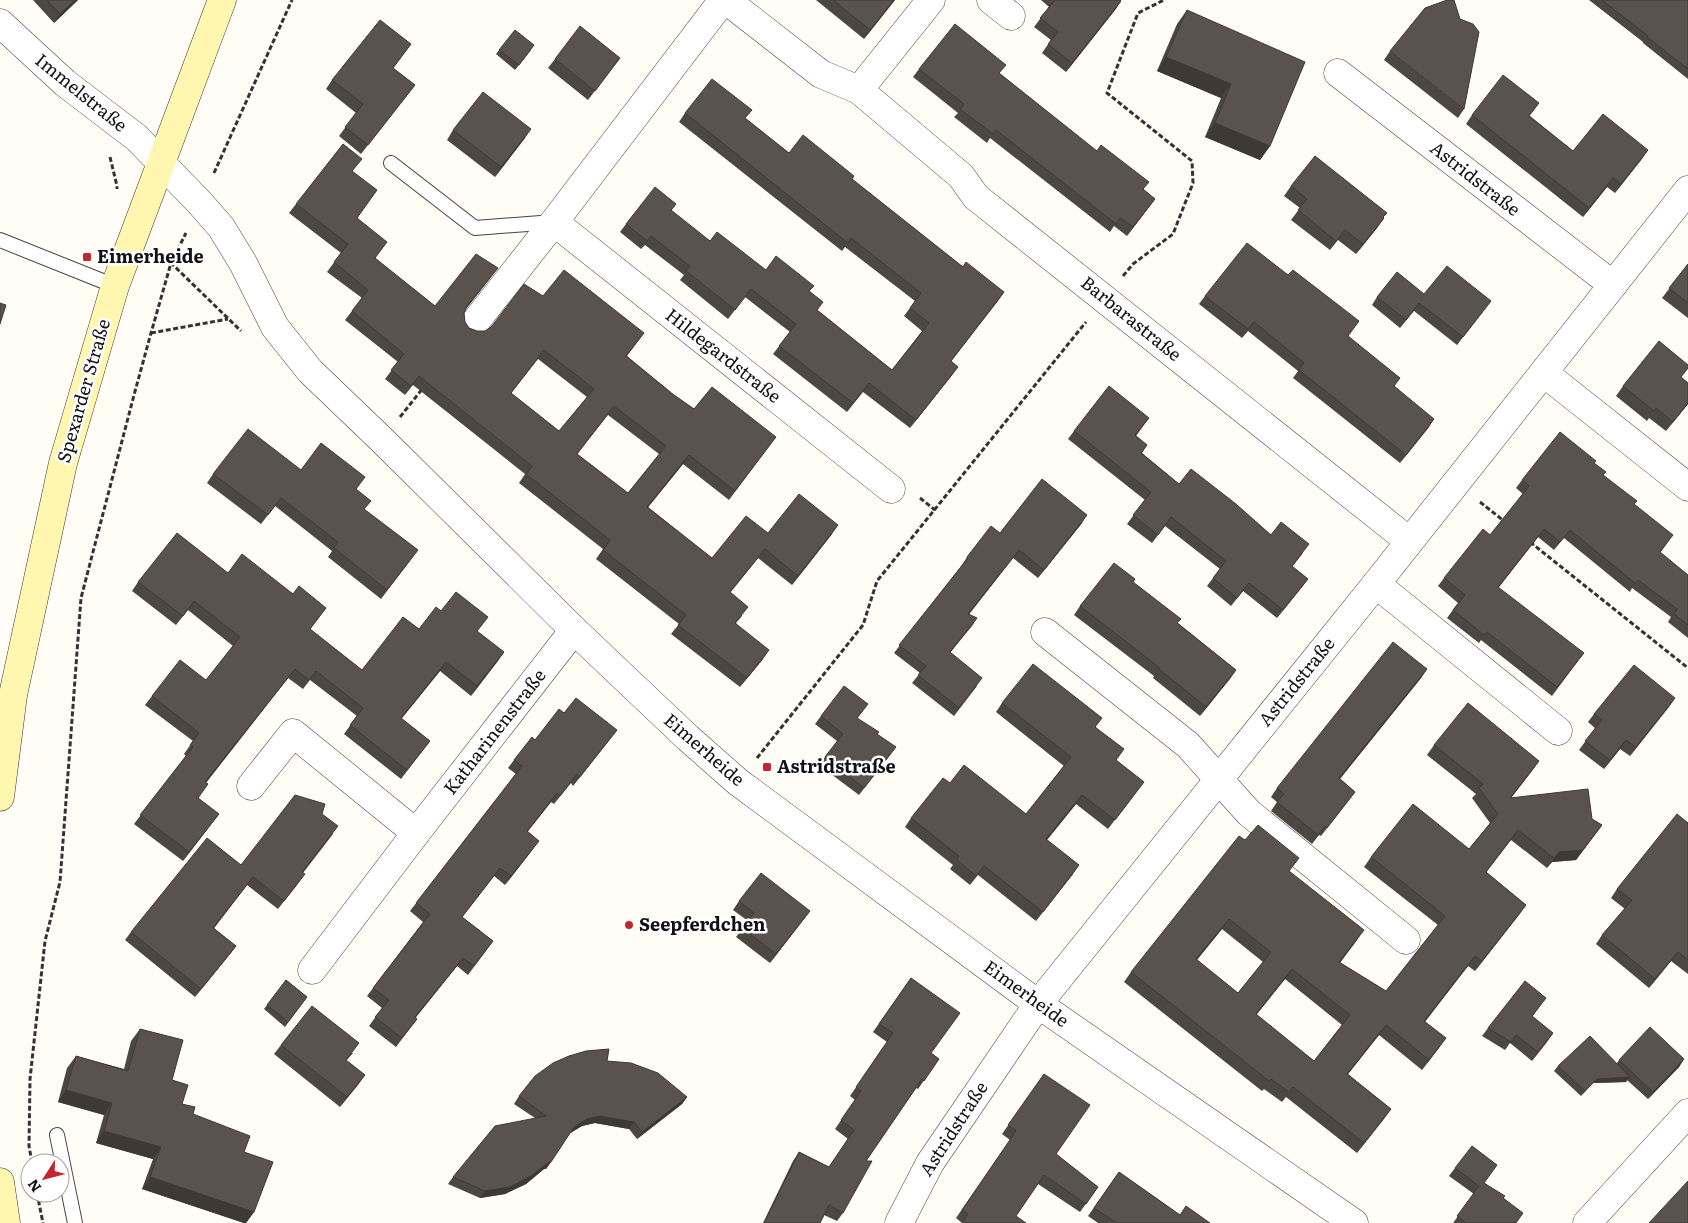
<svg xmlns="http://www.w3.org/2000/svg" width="1688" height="1223" font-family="Literata,serif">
	<rect width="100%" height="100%" fill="#fffdf5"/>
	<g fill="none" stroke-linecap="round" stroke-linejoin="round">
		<defs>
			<g id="service">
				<path d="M 391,163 L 475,228 L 554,222"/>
				<path d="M 0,240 L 115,286"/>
				<path d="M 57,1135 L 75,1223"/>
			</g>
			<g id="minor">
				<path d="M 726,0 L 821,74 L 859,90 L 961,176 L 976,197 L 1409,541"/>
				<path d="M 991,0 L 1011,16"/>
				<path d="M 0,23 L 65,83 L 137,138 L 200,203 L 221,227 L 243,263 L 275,327 L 310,371 L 382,440 L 574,630 L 688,738 L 738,782 L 1038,1004 L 1354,1223"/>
				<path d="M 1338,73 L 1613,285"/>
				<path d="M 859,90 L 931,0"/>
				<path d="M 554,222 L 891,489"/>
				<path d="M 473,325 L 554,222 L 723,0"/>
				<path d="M 1544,373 L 1688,487"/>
				<path d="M 1376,584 L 1558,731"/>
				<path d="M 1045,632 L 1188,745 L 1249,813 L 1406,940"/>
				<path d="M 251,786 L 293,733 L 416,833"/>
				<path d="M 312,970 L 416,833 L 574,630"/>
				<path d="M 899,1223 L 930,1163 L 1038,1004 L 1376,584 L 1688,190"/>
				<path d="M 1587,1223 L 1688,1113"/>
			</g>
			<g id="secondary">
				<path d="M 0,797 L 13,695 L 63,463 L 115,286 L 222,0"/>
				<path d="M 0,1182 L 6,1223"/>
			</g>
		</defs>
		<use href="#service" stroke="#444" stroke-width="16"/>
		<use href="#minor" stroke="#444" stroke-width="29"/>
		<use href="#secondary" stroke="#333" stroke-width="29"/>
		<g stroke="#333" stroke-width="3" stroke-dasharray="5 2.5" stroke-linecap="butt">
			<path d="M 110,157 L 117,186 L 117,189"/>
			<path d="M 214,173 L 292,0"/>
			<path d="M 158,254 L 171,263 L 241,331"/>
			<path d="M 1123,276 L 1133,264 L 1173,234 L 1193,183 L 1192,161 L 1107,93 L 1138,13 L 1164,0"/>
			<path d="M 151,333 L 228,319"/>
			<path d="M 400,417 L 423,388"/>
			<path d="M 920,498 L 935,510"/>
			<path d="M 1480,502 L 1504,521"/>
			<path d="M 1530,542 L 1688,668"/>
			<path d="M 757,758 L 863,625 L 877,581 L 1086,322"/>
			<path d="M 32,1163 L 29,1146 L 30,1079 L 45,941 L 60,882 L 81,598 L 134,395 L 151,333 L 171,263 L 186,233"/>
			<path d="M 37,1193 L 43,1223"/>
		</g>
		<use href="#service" stroke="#fff" stroke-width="14"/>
		<use href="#minor" stroke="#fff" stroke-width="28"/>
		<use href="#secondary" stroke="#fff6b0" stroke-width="28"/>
	</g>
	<g fill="#4d4742" fill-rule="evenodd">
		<path d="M 33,0 L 78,0 L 54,23 Z"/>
		<path d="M 816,0 L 895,0 L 864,39 Z"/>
		<path d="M 1041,0 L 1120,0 L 1121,1 L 1115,10 L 1066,72 L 1042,53 L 1051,40 L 1034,27 L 1049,7 Z"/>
		<path d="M 1589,0 L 1688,0 L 1688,79 L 1643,43 L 1643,42 Z"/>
		<path d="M 1187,10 L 1270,146 L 1260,160 L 1205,137 L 1221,98 L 1157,71 L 1177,24 Z"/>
		<path d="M 411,44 L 393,68 L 415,85 L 361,154 L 339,136 L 356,113 L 326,89 L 332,80 Z"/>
		<path d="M 499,50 L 531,50 L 515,70 L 496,54 Z"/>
		<path d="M 1390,51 L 1464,109 L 1458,118 L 1384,60 Z"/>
		<path d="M 620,58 L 588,100 L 548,68 L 555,59 Z"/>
		<path d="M 919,69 L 1000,74 L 1143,190 L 1155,199 L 1127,236 L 1114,226 L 1110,232 L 990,138 L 987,143 L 954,117 L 958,113 L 913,77 Z"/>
		<path d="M 685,113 L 745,119 L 789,153 L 852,179 L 963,267 L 1004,292 L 951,361 L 952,375 L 910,428 L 863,392 L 847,412 L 773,354 L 790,332 L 745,297 L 728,319 L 680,280 L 684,275 L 645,245 L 641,249 L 620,232 L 626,224 L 676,204 L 671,211 L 710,241 L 766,270 L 810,291 L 817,310 L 892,370 L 922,331 L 904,316 L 915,301 L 845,247 L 842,251 L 679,122 Z"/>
		<path d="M 1472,115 L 1530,116 L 1573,151 L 1648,150 L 1615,193 L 1607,187 L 1583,217 L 1466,124 Z"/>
		<path d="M 453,130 L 525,138 L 495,177 L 447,140 Z"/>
		<path d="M 353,172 L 357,218 L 375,259 L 435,306 L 491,277 L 466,309 L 464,313 L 465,322 L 469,328 L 477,331 L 485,331 L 543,296 L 644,333 L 627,356 L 674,395 L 694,409 L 769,446 L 729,500 L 683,464 L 648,507 L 712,558 L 768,533 L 832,534 L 792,585 L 758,558 L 730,593 L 742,616 L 736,623 L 763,659 L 740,687 L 671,634 L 679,624 L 596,559 L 603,549 L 519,483 L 525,474 L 413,385 L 405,395 L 385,379 L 398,362 L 345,320 L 362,298 L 327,272 L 341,253 L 289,213 L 296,204 ZM 538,359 L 587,397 L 559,431 L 511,393 ZM 608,415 L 659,454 L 628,493 L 577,454 Z"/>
		<path d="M 1291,186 L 1387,213 L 1383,217 L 1384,218 L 1377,228 L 1356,254 L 1338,240 L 1330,250 L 1291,220 L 1300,208 L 1284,196 Z"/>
		<path d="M 1688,264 L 1688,318 L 1662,298 Z"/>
		<path d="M 1205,296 L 1348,336 L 1394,386 L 1429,427 L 1400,463 L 1293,378 L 1298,371 L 1248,331 L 1242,338 L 1199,304 Z"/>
		<path d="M 1377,297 L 1491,301 L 1457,345 L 1414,311 L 1400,328 L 1372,305 Z"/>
		<path d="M 1682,378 L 1688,404 L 1666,431 L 1649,418 L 1647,421 L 1616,396 L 1623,386 Z"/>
		<path d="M 1149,418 L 1136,436 L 1147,445 L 1142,453 L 1179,484 L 1303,553 L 1292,567 L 1308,579 L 1277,618 L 1243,591 L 1231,606 L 1207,586 L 1220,569 L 1165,526 L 1152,543 L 1127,524 L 1145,500 L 1068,439 L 1074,431 Z"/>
		<path d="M 1594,463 L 1603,475 L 1634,504 L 1667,543 L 1660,553 L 1688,575 L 1688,638 L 1668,622 L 1671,617 L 1632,588 L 1630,592 L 1564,538 L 1554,550 L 1538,537 L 1498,588 L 1578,661 L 1552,696 L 1481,640 L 1479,643 L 1447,618 L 1458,603 L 1438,586 L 1444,578 L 1490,535 L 1523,494 L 1516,488 L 1522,480 Z"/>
		<path d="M 301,470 L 356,489 L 364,510 L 418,550 L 381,599 L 328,557 L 332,551 L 275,506 L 261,524 L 207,483 L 213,474 Z"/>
		<path d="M 1082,523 L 1038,578 L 1013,558 L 969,614 L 977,618 L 950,653 L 977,686 L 954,716 L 912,683 L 920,673 L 894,653 L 962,565 L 967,557 L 1000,533 Z"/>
		<path d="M 228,573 L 293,594 L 326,608 L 310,629 L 362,670 L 419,629 L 441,611 L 477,632 L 504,652 L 471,696 L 440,671 L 401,719 L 430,741 L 401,779 L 344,734 L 357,716 L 310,680 L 303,689 L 288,678 L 206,783 L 198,798 L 219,814 L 183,861 L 134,824 L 186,756 L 184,754 L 193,741 L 145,705 L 152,696 L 206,680 L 233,646 L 188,610 L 176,625 L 132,591 L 138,582 Z"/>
		<path d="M 1133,582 L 1178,623 L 1236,670 L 1200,716 L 1153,678 L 1154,676 L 1074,615 L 1080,606 Z"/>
		<path d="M 1427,669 L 1421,678 L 1340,779 L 1355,792 L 1321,836 L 1319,835 L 1312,844 L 1271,811 L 1277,802 L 1271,797 L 1277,788 Z"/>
		<path d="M 1675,698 L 1630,756 L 1620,749 L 1604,769 L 1579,750 L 1595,728 L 1588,722 L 1594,714 Z"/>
		<path d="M 1002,703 L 1096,727 L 1116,761 L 1137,791 L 1108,829 L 1076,804 L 1047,840 L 1073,874 L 1036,921 L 978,875 L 970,885 L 950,869 L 953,865 L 905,827 L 911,818 L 950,783 L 1026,814 L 1064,766 L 996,712 Z"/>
		<path d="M 863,711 L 857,718 L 877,734 L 890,755 L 859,795 L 819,765 L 837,741 L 815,724 L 821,716 Z"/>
		<path d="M 564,713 L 617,730 L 573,786 L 571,783 L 554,804 L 551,802 L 527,832 L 533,849 L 505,885 L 494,876 L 462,917 L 493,941 L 468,975 L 457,966 L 415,1018 L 417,1019 L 396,1047 L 369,1026 L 382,1008 L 367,996 L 423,922 L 410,911 L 516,774 L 508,768 L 514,760 Z"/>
		<path d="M 1434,745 L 1539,761 L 1511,798 L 1592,819 L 1602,825 L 1576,860 L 1552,862 L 1547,868 L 1511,840 L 1486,872 L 1526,905 L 1475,971 L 1468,966 L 1425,1022 L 1446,1038 L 1422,1070 L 1379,1035 L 1348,1074 L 1391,1109 L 1357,1153 L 1286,1097 L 1282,1102 L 1264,1089 L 1262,1091 L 1124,982 L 1131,972 L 1289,872 L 1357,940 L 1340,963 L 1386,991 L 1438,925 L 1364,867 L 1371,857 L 1469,849 L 1490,823 L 1472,798 L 1476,794 L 1427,755 ZM 1222,929 L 1263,962 L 1238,993 L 1197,960 ZM 1285,979 L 1342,1025 L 1314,1061 L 1256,1015 Z"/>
		<path d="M 322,814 L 333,834 L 303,873 L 299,882 L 278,909 L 247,885 L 214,928 L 236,946 L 230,954 L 195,997 L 125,940 L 131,932 L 241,865 Z"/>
		<path d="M 1688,823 L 1688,974 L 1671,961 L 1649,988 L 1596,944 L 1602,935 L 1625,909 L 1611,898 L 1617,889 Z"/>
		<path d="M 739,901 L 810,911 L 770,963 L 736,937 L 748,921 L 733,910 Z"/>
		<path d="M 911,978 L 931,1053 L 939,1059 L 918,1089 L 916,1088 L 866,1161 L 843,1213 L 837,1221 L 824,1215 L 820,1223 L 763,1223 L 793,1161 L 799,1152 L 829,1167 L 848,1139 L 835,1129 L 855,1100 L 850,1096 L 887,1042 L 873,1032 Z"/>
		<path d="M 286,980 L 307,997 L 285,1027 L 264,1009 Z"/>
		<path d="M 1546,998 L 1532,1017 L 1553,1033 L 1532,1061 L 1510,1043 L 1505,1050 L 1482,1036 L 1488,1028 Z"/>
		<path d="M 140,1029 L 172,1080 L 182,1104 L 193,1114 L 244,1152 L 254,1212 L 246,1223 L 244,1223 L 142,1189 L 153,1159 L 96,1143 L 104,1115 L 58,1102 L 67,1068 L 76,1056 L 124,1069 L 131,1041 Z"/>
		<path d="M 281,1045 L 353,1053 L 346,1061 L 365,1075 L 340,1107 L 274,1054 Z"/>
		<path d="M 1684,1059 L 1679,1067 L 1648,1099 L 1627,1080 L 1626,1082 L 1593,1083 L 1581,1096 L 1554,1071 L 1558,1066 L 1617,1063 L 1619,1060 Z"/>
		<path d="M 607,1061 L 687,1097 L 682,1104 L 637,1139 L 629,1129 L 595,1123 L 582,1126 L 570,1133 L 546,1169 L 544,1169 L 526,1184 L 505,1194 L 480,1198 L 448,1184 L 453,1177 L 535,1118 L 514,1104 L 519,1096 Z"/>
		<path d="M 1044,1074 L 1056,1154 L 1098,1187 L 1080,1212 L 1038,1184 L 962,1223 L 956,1218 L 1010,1140 L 1002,1134 Z"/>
		<path d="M 1455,1168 L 1484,1183 L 1504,1198 L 1516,1223 L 1453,1223 L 1474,1194 L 1449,1176 Z"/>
		<path d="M 1119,1172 L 1180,1215 L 1210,1223 L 1098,1223 L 1088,1216 Z"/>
	</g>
	<g fill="#3f3936">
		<path d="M 75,0 L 78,0 L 54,23 L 60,14 Z"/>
		<path d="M 894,0 L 895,0 L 864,39 L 870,30 Z"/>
		<path d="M 1121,1 L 1115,10 L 1066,72 L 1072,63 Z"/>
		<path d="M 1166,57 L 1231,84 L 1221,98 L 1157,71 Z"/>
		<path d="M 1215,123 L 1270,146 L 1260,160 L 1205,137 Z"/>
		<path d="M 531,129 L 525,138 L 495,177 L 501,167 Z"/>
		<path d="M 1648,150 L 1642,159 L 1615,193 L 1621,184 Z"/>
		<path d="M 1613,178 L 1607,187 L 1583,217 L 1589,208 Z"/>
		<path d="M 1155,199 L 1149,207 L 1127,236 L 1133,227 Z"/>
		<path d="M 1384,218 L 1377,228 L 1356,254 L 1363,244 Z"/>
		<path d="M 498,268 L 491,277 L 461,315 L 467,306 Z"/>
		<path d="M 1004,292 L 998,301 L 945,369 L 951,361 Z"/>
		<path d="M 958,367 L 952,375 L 910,428 L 916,420 Z"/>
		<path d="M 1688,403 L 1688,404 L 1666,431 L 1673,422 Z"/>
		<path d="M 1434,419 L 1429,427 L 1400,463 L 1406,455 Z"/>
		<path d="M 689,455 L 683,464 L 641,516 L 647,507 Z"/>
		<path d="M 1087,515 L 1082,523 L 1038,578 L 1044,570 Z"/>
		<path d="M 838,525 L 832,534 L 792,585 L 798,576 Z"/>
		<path d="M 1544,529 L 1538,537 L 1492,596 L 1498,587 Z"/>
		<path d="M 1019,550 L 1013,558 L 963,622 L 968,614 Z"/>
		<path d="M 1308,579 L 1302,587 L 1277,618 L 1283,610 Z"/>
		<path d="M 977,618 L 972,626 L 944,660 L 950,652 Z"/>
		<path d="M 769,650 L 763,659 L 740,687 L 747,678 Z"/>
		<path d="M 504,652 L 498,661 L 471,696 L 477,686 Z"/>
		<path d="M 446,662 L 440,671 L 394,728 L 401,718 Z"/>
		<path d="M 295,669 L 288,678 L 199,791 L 205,782 Z"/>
		<path d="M 1427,669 L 1421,678 L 1333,787 L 1339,778 Z"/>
		<path d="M 1236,670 L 1230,679 L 1200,716 L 1206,707 Z"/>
		<path d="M 1675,698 L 1669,707 L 1630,756 L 1636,747 Z"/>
		<path d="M 617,730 L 611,738 L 573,786 L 579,778 Z"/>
		<path d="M 1626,740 L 1620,749 L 1604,769 L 1610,760 Z"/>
		<path d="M 1539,761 L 1532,771 L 1503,808 L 1510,798 Z"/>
		<path d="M 557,793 L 551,802 L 521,840 L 527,831 Z"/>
		<path d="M 1082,795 L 1076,804 L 1040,848 L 1046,839 Z"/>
		<path d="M 219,814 L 212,823 L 183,861 L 189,852 Z"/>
		<path d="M 1602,825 L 1576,860 L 1552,862 L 1547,868 L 1559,852 Z"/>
		<path d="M 539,841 L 533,849 L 505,885 L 511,876 Z"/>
		<path d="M 1079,865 L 1073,874 L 1036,921 L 1043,912 Z"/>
		<path d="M 253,877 L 247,885 L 208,936 L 213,928 Z"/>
		<path d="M 1526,905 L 1519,915 L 1475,971 L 1482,961 Z"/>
		<path d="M 810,911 L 804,919 L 770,963 L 776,954 Z"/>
		<path d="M 1229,919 L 1222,929 L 1189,969 L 1196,959 Z"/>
		<path d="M 1364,930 L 1357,940 L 1332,972 L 1339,962 Z"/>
		<path d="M 236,946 L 230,954 L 195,997 L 201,989 Z"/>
		<path d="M 1678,952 L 1671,961 L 1649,988 L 1655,979 Z"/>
		<path d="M 1475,956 L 1468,966 L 1417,1031 L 1424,1021 Z"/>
		<path d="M 463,958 L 457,966 L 409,1026 L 415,1017 Z"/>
		<path d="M 1292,969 L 1285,979 L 1249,1024 L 1256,1014 Z"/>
		<path d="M 1386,1025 L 1379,1035 L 1340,1084 L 1347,1074 Z"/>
		<path d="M 1553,1033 L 1547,1042 L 1532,1061 L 1538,1052 Z"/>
		<path d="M 1446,1038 L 1439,1048 L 1422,1070 L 1429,1060 Z"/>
		<path d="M 1684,1059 L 1679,1067 L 1648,1099 L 1653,1092 Z"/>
		<path d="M 365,1075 L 358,1085 L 340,1107 L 347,1097 Z"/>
		<path d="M 1630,1077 L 1626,1082 L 1593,1083 L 1581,1096 L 1585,1091 L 1597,1079 Z"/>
		<path d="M 66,1090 L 112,1103 L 104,1115 L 58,1102 Z"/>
		<path d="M 687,1097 L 682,1104 L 637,1139 L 642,1132 Z"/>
		<path d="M 1391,1109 L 1384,1119 L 1357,1153 L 1364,1143 Z"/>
		<path d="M 600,1116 L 634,1122 L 629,1129 L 595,1123 L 582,1126 L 569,1134 L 574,1127 L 587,1119 Z"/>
		<path d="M 104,1131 L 161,1147 L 153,1159 L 96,1143 Z"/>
		<path d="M 549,1162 L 551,1162 L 546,1169 L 544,1169 L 526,1184 L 505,1194 L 480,1198 L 485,1191 Z"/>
		<path d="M 150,1177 L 254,1212 L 246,1223 L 244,1223 L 142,1189 Z"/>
	</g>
	<g fill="#5a524d" stroke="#3f3936" fill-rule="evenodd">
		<path d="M 47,0 L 75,0 L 60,14 Z"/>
		<path d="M 833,0 L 894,0 L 870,30 Z"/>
		<path d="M 1055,0 L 1120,0 L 1121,1 L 1072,63 L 1048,44 L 1058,32 L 1040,18 Z"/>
		<path d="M 1447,0 L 1454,0 L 1460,19 L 1473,24 L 1479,32 L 1464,109 L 1390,51 L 1425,8 Z"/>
		<path d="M 1602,0 L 1688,0 L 1688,69 L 1647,37 L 1648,36 Z"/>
		<path d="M 1187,10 L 1305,62 L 1270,146 L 1215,123 L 1231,84 L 1166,57 Z"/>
		<path d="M 380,20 L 411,44 L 393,68 L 415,85 L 368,145 L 345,127 L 363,104 L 332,80 Z"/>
		<path d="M 955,24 L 1006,65 L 999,73 L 1097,151 L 1101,145 L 1149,182 L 1143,189 L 1155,199 L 1133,227 L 1120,218 L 1116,224 L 996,130 L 993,134 L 960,109 L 964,104 L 919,69 Z"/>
		<path d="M 580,26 L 620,58 L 595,91 L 555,59 Z"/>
		<path d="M 515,30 L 534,45 L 519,65 L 499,50 Z"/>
		<path d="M 1503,75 L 1539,103 L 1529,116 L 1573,151 L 1603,114 L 1648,150 L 1621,184 L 1613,178 L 1589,208 L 1472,115 Z"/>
		<path d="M 712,79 L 752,110 L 745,118 L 789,153 L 803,135 L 854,176 L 852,179 L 963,267 L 966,262 L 1004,292 L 951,361 L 958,367 L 916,420 L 869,383 L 853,403 L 779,346 L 796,324 L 751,289 L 735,310 L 686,271 L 690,266 L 651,236 L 647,241 L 626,224 L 655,187 L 676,204 L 671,210 L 710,241 L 717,232 L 766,270 L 776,256 L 814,286 L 809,291 L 823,302 L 817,310 L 892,370 L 929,323 L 910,308 L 921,293 L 851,238 L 848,243 L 685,113 Z"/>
		<path d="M 483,92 L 531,129 L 501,167 L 453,130 Z"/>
		<path d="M 343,144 L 362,159 L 352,171 L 377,190 L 357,218 L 387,242 L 375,258 L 435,306 L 476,254 L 498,268 L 467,306 L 464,313 L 465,322 L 469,328 L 477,331 L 485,331 L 492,326 L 524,284 L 543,296 L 564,270 L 644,333 L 626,356 L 674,395 L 694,409 L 712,387 L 776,437 L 735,491 L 689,455 L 647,507 L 712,558 L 746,516 L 768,533 L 799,494 L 838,525 L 798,576 L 765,549 L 730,592 L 748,607 L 735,623 L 769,650 L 747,678 L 678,625 L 686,615 L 603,550 L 610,540 L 526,474 L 532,466 L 419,376 L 411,386 L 391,370 L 404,354 L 352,311 L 368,290 L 334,262 L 348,244 L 296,204 ZM 544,350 L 594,389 L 559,431 L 511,393 ZM 614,406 L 666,446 L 628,493 L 577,454 Z"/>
		<path d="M 1315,156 L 1387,213 L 1383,217 L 1384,218 L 1363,244 L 1345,230 L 1336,241 L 1298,210 L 1307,199 L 1291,186 Z"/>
		<path d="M 1247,243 L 1288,275 L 1293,270 L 1359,321 L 1348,336 L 1400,378 L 1394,386 L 1434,419 L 1406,455 L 1299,370 L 1304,363 L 1254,322 L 1248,329 L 1205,296 Z"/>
		<path d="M 1688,264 L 1688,303 L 1669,288 Z"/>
		<path d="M 1447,266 L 1491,301 L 1463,337 L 1419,303 L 1406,320 L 1377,297 L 1397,272 L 1424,294 Z"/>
		<path d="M 0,303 L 6,305 L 0,324 Z"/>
		<path d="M 1659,341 L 1688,365 L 1688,368 L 1681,377 L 1688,383 L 1688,403 L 1673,422 L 1656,408 L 1654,411 L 1623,386 Z"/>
		<path d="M 1109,386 L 1149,418 L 1135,435 L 1147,445 L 1141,453 L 1179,484 L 1191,469 L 1236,504 L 1271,535 L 1281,522 L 1309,544 L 1292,566 L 1308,579 L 1283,610 L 1249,583 L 1237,598 L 1213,578 L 1226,561 L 1171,517 L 1158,535 L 1133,515 L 1151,492 L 1074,431 Z"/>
		<path d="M 248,429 L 301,470 L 321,443 L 365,477 L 356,489 L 371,501 L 364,509 L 418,550 L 387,590 L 334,548 L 338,542 L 281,498 L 268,515 L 213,474 Z"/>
		<path d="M 1560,432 L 1596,461 L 1594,463 L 1606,472 L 1603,475 L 1637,501 L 1634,504 L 1673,535 L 1660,552 L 1688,575 L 1688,625 L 1674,614 L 1677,609 L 1638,580 L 1635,583 L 1570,530 L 1560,542 L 1544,529 L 1498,587 L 1584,653 L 1557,687 L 1487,632 L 1484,635 L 1453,610 L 1465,595 L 1444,578 L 1483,529 L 1490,535 L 1529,486 L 1522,480 Z"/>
		<path d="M 1042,479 L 1087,515 L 1044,570 L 1019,550 L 968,614 L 977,618 L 950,652 L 982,678 L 959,708 L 918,675 L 926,666 L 899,645 L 968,558 L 967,557 L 991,526 L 1000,533 Z"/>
		<path d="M 177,533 L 228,573 L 242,554 L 293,594 L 299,586 L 326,608 L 310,629 L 362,670 L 403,617 L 419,629 L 436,607 L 441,611 L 456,592 L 488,617 L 477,631 L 504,652 L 477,686 L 446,662 L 401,718 L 430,741 L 407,770 L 350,725 L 363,708 L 316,671 L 309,680 L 295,669 L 205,782 L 208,784 L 198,798 L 219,814 L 189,852 L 140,815 L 193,747 L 190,745 L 199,733 L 152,696 L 180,660 L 206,680 L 240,637 L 194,601 L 183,616 L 138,582 Z"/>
		<path d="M 1114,563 L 1135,579 L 1133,582 L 1181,619 L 1177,623 L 1236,670 L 1206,707 L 1159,669 L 1160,668 L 1080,606 Z"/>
		<path d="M 1393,642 L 1427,669 L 1339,778 L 1355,792 L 1327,828 L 1325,826 L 1318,835 L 1277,802 L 1284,794 L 1277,788 Z"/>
		<path d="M 1033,664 L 1102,718 L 1095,727 L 1124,749 L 1116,760 L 1144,782 L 1115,820 L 1082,795 L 1046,839 L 1079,865 L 1043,912 L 984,866 L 976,876 L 957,860 L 959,856 L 911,818 L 943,778 L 950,783 L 964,765 L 1026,814 L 1071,757 L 1002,703 Z"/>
		<path d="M 1634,665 L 1675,698 L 1636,747 L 1626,740 L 1610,760 L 1585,741 L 1602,720 L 1594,714 Z"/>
		<path d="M 844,686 L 868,704 L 857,718 L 879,732 L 877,734 L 896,747 L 864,788 L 825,757 L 843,734 L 821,716 Z"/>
		<path d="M 576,698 L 617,730 L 579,778 L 577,774 L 560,796 L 557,793 L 527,831 L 539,841 L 511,876 L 500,868 L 462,917 L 493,941 L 474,966 L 463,958 L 415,1017 L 417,1019 L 402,1038 L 375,1017 L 389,1000 L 373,988 L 430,914 L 416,903 L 522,766 L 514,760 L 532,737 L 535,740 L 559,709 L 564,713 Z"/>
		<path d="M 1468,703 L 1539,761 L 1510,798 L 1588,789 L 1592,819 L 1602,825 L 1583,850 L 1559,852 L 1554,858 L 1518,830 L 1486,872 L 1526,905 L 1482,961 L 1475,956 L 1424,1021 L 1446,1038 L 1429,1060 L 1386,1025 L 1347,1074 L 1391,1109 L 1364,1143 L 1293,1087 L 1289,1092 L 1271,1079 L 1269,1081 L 1131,972 L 1239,836 L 1245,840 L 1258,825 L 1299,858 L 1289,871 L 1364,930 L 1339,962 L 1386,991 L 1445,916 L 1371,857 L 1413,804 L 1469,849 L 1498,814 L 1479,788 L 1483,784 L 1434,745 ZM 1229,919 L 1271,952 L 1238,993 L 1196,959 ZM 1292,969 L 1350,1015 L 1314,1061 L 1256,1014 Z"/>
		<path d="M 295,795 L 325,804 L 322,814 L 338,826 L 302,872 L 305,874 L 284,901 L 253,877 L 213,928 L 236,946 L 201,989 L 131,932 L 207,838 L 241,865 Z"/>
		<path d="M 1677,814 L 1688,823 L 1688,960 L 1678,952 L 1655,979 L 1602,935 L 1632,900 L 1617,889 Z"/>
		<path d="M 761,873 L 810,911 L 776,954 L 742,928 L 754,913 L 739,901 Z"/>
		<path d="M 911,978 L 960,1013 L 931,1053 L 939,1059 L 924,1081 L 922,1079 L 866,1161 L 872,1161 L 843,1213 L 829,1205 L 820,1223 L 764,1223 L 799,1152 L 829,1167 L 854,1130 L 841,1120 L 861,1091 L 856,1087 L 893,1033 L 879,1024 Z"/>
		<path d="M 286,980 L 307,997 L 288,1022 L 267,1005 Z"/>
		<path d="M 1525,981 L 1546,998 L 1532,1016 L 1553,1033 L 1538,1052 L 1516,1035 L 1511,1042 L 1488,1028 Z"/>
		<path d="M 312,1006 L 359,1043 L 346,1060 L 365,1075 L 347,1097 L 281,1045 Z"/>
		<path d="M 1650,1027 L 1684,1059 L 1653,1092 L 1619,1060 Z"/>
		<path d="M 140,1029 L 183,1040 L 172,1080 L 188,1085 L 182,1104 L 195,1107 L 193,1114 L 250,1136 L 244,1152 L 273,1162 L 254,1212 L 150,1177 L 161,1147 L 104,1131 L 112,1103 L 66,1090 L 76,1056 L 128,1071 Z"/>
		<path d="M 1590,1036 L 1630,1077 L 1597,1079 L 1585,1091 L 1558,1066 Z"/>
		<path d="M 609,1049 L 607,1061 L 631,1063 L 658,1073 L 687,1097 L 642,1132 L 634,1122 L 600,1116 L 587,1119 L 574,1127 L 551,1162 L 549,1162 L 531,1176 L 510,1187 L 485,1191 L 453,1177 L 495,1126 L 546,1116 L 519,1096 L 535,1076 L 553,1063 L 569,1056 L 586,1051 Z"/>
		<path d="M 1044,1074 L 1090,1105 L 1056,1154 L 1098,1187 L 1086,1204 L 1044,1175 L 1016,1216 L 1026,1223 L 962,1223 L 968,1214 L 962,1210 L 1016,1131 L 1008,1125 Z"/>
		<path d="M 1472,1146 L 1497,1165 L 1484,1183 L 1505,1196 L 1503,1198 L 1523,1213 L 1516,1223 L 1466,1223 L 1457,1216 L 1479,1186 L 1455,1168 Z"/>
		<path d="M 1119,1172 L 1180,1215 L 1186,1206 L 1210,1223 L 1117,1223 L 1094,1208 Z"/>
		<path d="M 1688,1181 L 1688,1223 L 1649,1223 Z"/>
	</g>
	<g fill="#c4262e" stroke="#fff" stroke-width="2">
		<rect x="82" y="252" width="10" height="10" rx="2.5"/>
		<rect x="762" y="762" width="10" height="10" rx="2.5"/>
		<circle cx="629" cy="925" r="5"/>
	</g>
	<g text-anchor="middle" stroke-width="5" stroke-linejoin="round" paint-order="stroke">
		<g font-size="18" fill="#111" stroke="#fff">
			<text transform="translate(81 93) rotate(39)" y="6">Immelstraße</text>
			<text transform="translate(1475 179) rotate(38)" y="6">Astridstraße</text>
			<text transform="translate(1131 319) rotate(39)" y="6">Barbarastraße</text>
			<text transform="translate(723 356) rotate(38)" y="6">Hildegardstraße</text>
			<text transform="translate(84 391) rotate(-74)" y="6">Spexarder Straße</text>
			<text transform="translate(1297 682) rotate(-51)" y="6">Astridstraße</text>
			<text transform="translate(495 732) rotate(-52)" y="6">Katharinenstraße</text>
			<text transform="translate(704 750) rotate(41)" y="6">Eimerheide</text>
			<text transform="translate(1026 994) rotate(36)" y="6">Eimerheide</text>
			<text transform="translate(954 1129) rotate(-57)" y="6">Astridstraße</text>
		</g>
		<g font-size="18" font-weight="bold" fill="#111" stroke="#fff" text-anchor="start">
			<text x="97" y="263">Eimerheide</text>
			<text x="777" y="773">Astridstraße</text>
			<text x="639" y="931">Seepferdchen</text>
		</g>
	</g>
	<g transform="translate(45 1178) rotate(234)"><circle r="24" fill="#ffffff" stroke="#a0a0a0"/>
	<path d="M0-4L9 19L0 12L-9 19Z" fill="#c4262e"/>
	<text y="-8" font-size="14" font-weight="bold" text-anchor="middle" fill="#111111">N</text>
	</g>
</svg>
